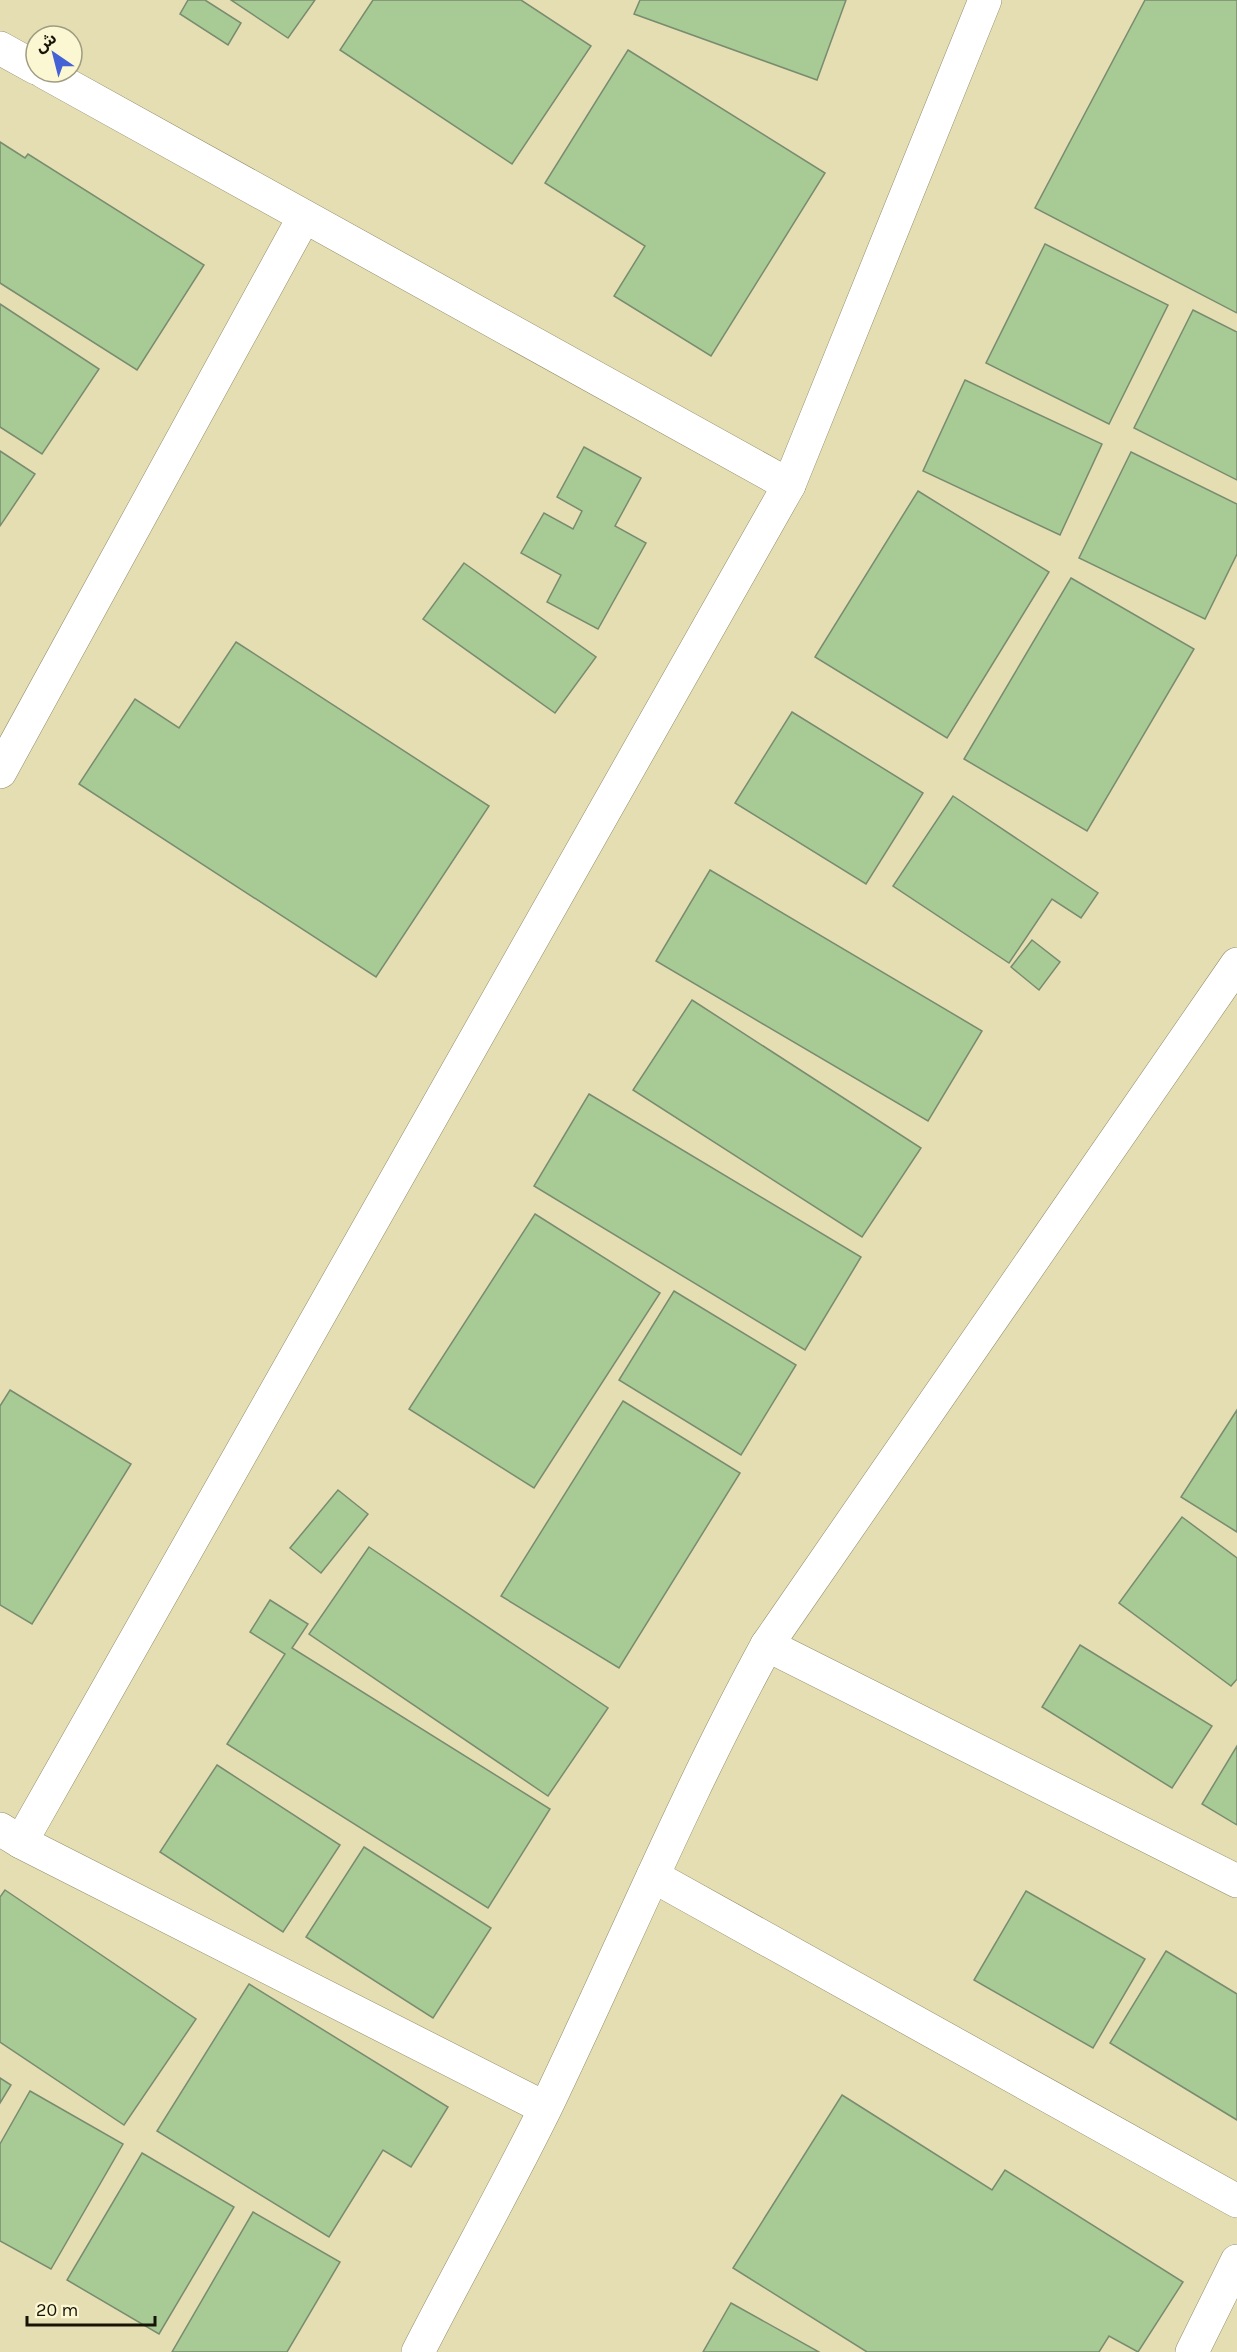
<svg xmlns="http://www.w3.org/2000/svg" width="1237" height="2352" font-family="Karla,'Noto Sans Arabic',sans-serif">
	<rect width="100%" height="100%" fill="#eee9c5"/>
	<path fill="#e4deb2" fill-rule="evenodd" d="M 0,0 L 1237,0 L 1237,2352 L 0,2352 ZM 36,36 L 72,36 L 72,72 L 36,72 Z"/>
	<g fill="#a8ca95" stroke="#798c6f" stroke-width="1.5">
		<path d="M 188,0 L 205,0 L 241,23 L 228,45 L 180,14 Z"/>
		<path d="M 231,0 L 315,0 L 288,38 Z"/>
		<path d="M 373,0 L 521,0 L 591,46 L 512,164 L 340,50 Z"/>
		<path d="M 640,0 L 846,0 L 817,80 L 634,14 Z"/>
		<path d="M 1145,0 L 1237,0 L 1237,313 L 1035,208 Z"/>
		<path d="M 628,50 L 825,173 L 711,356 L 614,296 L 645,246 L 545,183 Z"/>
		<path d="M 0,142 L 25,158 L 28,154 L 204,265 L 137,370 L 0,283 Z"/>
		<path d="M 1045,244 L 1168,305 L 1109,424 L 986,363 Z"/>
		<path d="M 0,304 L 99,369 L 42,454 L 0,427 Z"/>
		<path d="M 1193,310 L 1237,332 L 1237,480 L 1134,428 Z"/>
		<path d="M 965,380 L 1102,444 L 1060,535 L 923,471 Z"/>
		<path d="M 584,447 L 641,478 L 615,526 L 646,543 L 598,629 L 547,602 L 561,575 L 521,553 L 544,513 L 573,529 L 582,511 L 557,497 Z"/>
		<path d="M 0,451 L 35,474 L 0,526 Z"/>
		<path d="M 1131,452 L 1237,504 L 1237,554 L 1205,619 L 1079,558 Z"/>
		<path d="M 918,491 L 1049,572 L 947,738 L 815,657 Z"/>
		<path d="M 464,563 L 596,657 L 555,713 L 423,619 Z"/>
		<path d="M 1071,578 L 1194,649 L 1087,831 L 964,759 Z"/>
		<path d="M 236,642 L 489,806 L 376,977 L 79,784 L 135,699 L 179,728 Z"/>
		<path d="M 792,712 L 923,793 L 866,884 L 735,803 Z"/>
		<path d="M 953,796 L 1098,893 L 1081,918 L 1052,899 L 1009,963 L 893,886 Z"/>
		<path d="M 710,870 L 982,1031 L 928,1121 L 656,961 Z"/>
		<path d="M 1032,940 L 1060,962 L 1039,990 L 1011,967 Z"/>
		<path d="M 692,1000 L 921,1148 L 862,1237 L 633,1090 Z"/>
		<path d="M 589,1094 L 861,1257 L 805,1350 L 534,1186 Z"/>
		<path d="M 535,1214 L 660,1293 L 534,1488 L 409,1409 Z"/>
		<path d="M 674,1291 L 796,1365 L 741,1455 L 619,1380 Z"/>
		<path d="M 10,1390 L 131,1464 L 32,1624 L 0,1605 L 0,1406 Z"/>
		<path d="M 623,1401 L 740,1473 L 619,1668 L 501,1596 Z"/>
		<path d="M 1237,1410 L 1237,1532 L 1181,1497 Z"/>
		<path d="M 338,1490 L 368,1514 L 321,1573 L 290,1548 Z"/>
		<path d="M 1182,1517 L 1237,1558 L 1237,1679 L 1231,1686 L 1119,1603 Z"/>
		<path d="M 369,1547 L 608,1708 L 548,1796 L 309,1634 Z"/>
		<path d="M 270,1600 L 308,1624 L 292,1648 L 550,1809 L 488,1908 L 227,1744 L 285,1654 L 250,1632 Z"/>
		<path d="M 1080,1645 L 1212,1726 L 1172,1788 L 1042,1707 Z"/>
		<path d="M 1237,1746 L 1237,1825 L 1202,1804 Z"/>
		<path d="M 217,1765 L 340,1845 L 283,1932 L 160,1852 Z"/>
		<path d="M 364,1847 L 491,1928 L 433,2018 L 306,1937 Z"/>
		<path d="M 5,1890 L 196,2019 L 124,2125 L 0,2042 L 0,1897 Z"/>
		<path d="M 1026,1891 L 1145,1959 L 1093,2048 L 974,1980 Z"/>
		<path d="M 1166,1951 L 1237,1994 L 1237,2120 L 1110,2043 Z"/>
		<path d="M 249,1984 L 448,2107 L 411,2167 L 383,2150 L 329,2237 L 157,2131 Z"/>
		<path d="M 0,2078 L 11,2085 L 0,2103 Z"/>
		<path d="M 30,2091 L 123,2144 L 51,2269 L 0,2241 L 0,2144 Z"/>
		<path d="M 842,2095 L 992,2190 L 1005,2170 L 1183,2282 L 1138,2352 L 1109,2336 L 1099,2352 L 867,2352 L 733,2268 Z"/>
		<path d="M 142,2153 L 234,2207 L 159,2334 L 67,2280 Z"/>
		<path d="M 253,2212 L 340,2262 L 287,2352 L 172,2352 Z"/>
		<path d="M 731,2303 L 819,2352 L 703,2352 Z"/>
	</g>
	<g fill="none" stroke-linecap="round" stroke-linejoin="round">
		<defs>
			<g id="minor">
				<path d="M 0,48 L 36,68"/>
				<path d="M 44,72 L 789,485"/>
				<path d="M 0,772 L 304,217"/>
				<path d="M 767,1645 L 1237,1881"/>
				<path d="M 0,1829 L 21,1842 L 545,2108"/>
				<path d="M 21,1842 L 789,485 L 985,0"/>
				<path d="M 653,1876 L 1237,2201"/>
				<path d="M 418,2352 C 460,2270 505,2190 546,2107 C 620,1953 685,1795 767,1645 L 1237,964"/>
				<path d="M 1192,2352 L 1237,2261"/>
			</g>
		</defs>
		<use href="#minor" stroke="#918d6b" stroke-width="34"/>
		<use href="#minor" stroke="#fff" stroke-width="33"/>
	</g>
	<g transform="translate(54 54) rotate(325)"><circle r="28" fill="#fbf7d2" stroke="#9f9c81" stroke-width="1.5"/>
	<path d="M0-4.5L10 22L0 15L-10 22Z" fill="#4462d5"/>
	<text y="-9" font-size="16" font-weight="bold" text-anchor="middle" fill="#161407">ش</text>
	</g>
	<path d="M27 2316v9h128v-9" fill="none" stroke="#161407" stroke-width="3"/>
	<text x="36" y="2316" font-size="18" fill="#161407" stroke="#fbf7d2" stroke-width="4.5" paint-order="stroke">20 m</text>
</svg>
